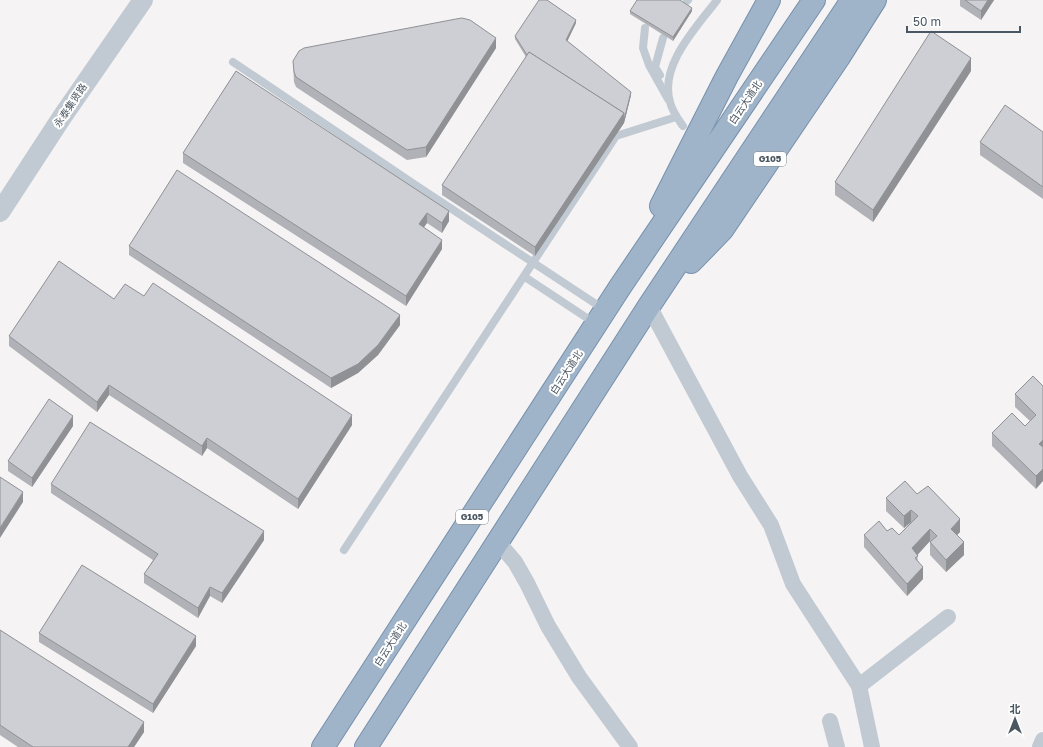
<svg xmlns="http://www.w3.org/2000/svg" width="1043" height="747" font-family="'Golos Text','Noto Sans SC',sans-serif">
	<rect width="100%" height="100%" fill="#f5f3f3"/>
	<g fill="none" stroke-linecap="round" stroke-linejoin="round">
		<defs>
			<g id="trunk">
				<path d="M 661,206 L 727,76 L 769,0"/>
				<path d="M 691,262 L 722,230 L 839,57 L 875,0"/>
				<path d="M 323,747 L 620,287 L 814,0"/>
				<path d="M 366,747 L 649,306 L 852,0"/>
			</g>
		</defs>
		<use href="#trunk" stroke="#7690ad" stroke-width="24"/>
		<g stroke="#c1cad2" stroke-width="8">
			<path d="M 687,1 L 688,0"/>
			<path d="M 645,28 L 643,48 L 649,65 L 668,99"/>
			<path d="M 233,62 L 417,186 L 605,310"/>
			<path d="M 660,75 L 655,67 L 663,38"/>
			<path d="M 683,126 C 678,119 672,111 670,102 C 659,65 697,27 717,0"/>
			<path d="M 525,277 L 596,324"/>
			<path d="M 344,550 L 616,136 L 676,117"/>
		</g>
		<g stroke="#c1cad2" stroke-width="16">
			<path d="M 649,306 L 740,476 L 771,525 L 793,584 L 859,686 L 872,747"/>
			<path d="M 497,541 L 515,562 L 527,583 L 548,626 L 579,677 L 630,747"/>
			<path d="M 859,686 L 948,617"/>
			<path d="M 830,721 L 837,747"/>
			<path d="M 1040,747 L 1043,740"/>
		</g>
		<path stroke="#c1cad2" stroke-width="20" d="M 0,212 L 62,117 L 143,0"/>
		<use href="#trunk" stroke="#9fb4c9" stroke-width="22"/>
	</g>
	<g fill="#b0b2b7">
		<path d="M 960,0 L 994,0 L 981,20 L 960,6 Z"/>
		<path d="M 630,11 L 692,11 L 673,41 L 630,14 Z"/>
		<path d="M 576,23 L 567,41 L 631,95 L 624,123 L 535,256 L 442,195 L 442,185 L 526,57 L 515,39 L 515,36 Z"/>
		<path d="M 496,48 L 426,157 L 407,160 L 296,87 L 294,82 L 293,61 Z"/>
		<path d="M 236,71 L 449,221 L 442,233 L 427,223 L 424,227 L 442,249 L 406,306 L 183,163 L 183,153 Z"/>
		<path d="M 971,71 L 873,222 L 835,195 L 835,182 Z"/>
		<path d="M 1043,132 L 1043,199 L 980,155 L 980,142 Z"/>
		<path d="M 129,246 L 400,325 L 378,355 L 358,373 L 331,388 L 129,255 Z"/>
		<path d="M 144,296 L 352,425 L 298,509 L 207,448 L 202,456 L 109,395 L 97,412 L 9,346 L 9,336 L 114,299 Z"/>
		<path d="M 1043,386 L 1036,489 L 992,446 L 992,433 L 1025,426 L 1030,421 L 1015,407 L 1015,394 Z"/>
		<path d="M 73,426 L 32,487 L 8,471 L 8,461 Z"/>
		<path d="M 51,484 L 264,540 L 222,603 L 210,596 L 198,618 L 144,583 L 144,574 L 153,560 L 51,493 Z"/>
		<path d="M 917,494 L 960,532 L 957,535 L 964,555 L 946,572 L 930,555 L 930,542 L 931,542 L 930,541 L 917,555 L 918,561 L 923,579 L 907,596 L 864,547 L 864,535 L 887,531 L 899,535 L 911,522 L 904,528 L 886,511 L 886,498 Z"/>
		<path d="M 0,630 L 144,732 L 134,747 L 18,747 L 0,735 Z"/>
		<path d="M 39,633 L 196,646 L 153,713 L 39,642 Z"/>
	</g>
	<g fill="#909195">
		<path d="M 988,0 L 994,0 L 981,20 L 981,11 Z"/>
		<path d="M 692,8 L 692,11 L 673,41 L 673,37 Z"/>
		<path d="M 576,20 L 576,23 L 566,44 L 566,40 Z"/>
		<path d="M 496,38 L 496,48 L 426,157 L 426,147 Z"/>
		<path d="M 971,58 L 971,71 L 873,222 L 873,210 Z"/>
		<path d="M 631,92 L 631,95 L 624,123 L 535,256 L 535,247 Z"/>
		<path d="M 449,211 L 449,221 L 442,233 L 442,223 Z"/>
		<path d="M 427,213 L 427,223 L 419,234 L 419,224 Z"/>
		<path d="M 442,240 L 442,249 L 406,306 L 406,296 Z"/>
		<path d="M 400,315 L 400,325 L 378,355 L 358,373 L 331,388 L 331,378 Z"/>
		<path d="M 109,385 L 109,395 L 97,412 L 97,402 Z"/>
		<path d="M 352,415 L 352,425 L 298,509 L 298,499 Z"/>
		<path d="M 73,416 L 73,426 L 32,487 L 32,478 Z"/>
		<path d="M 207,438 L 207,448 L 202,456 L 202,446 Z"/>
		<path d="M 1043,440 L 1043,453 L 1039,444 Z"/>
		<path d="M 1043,469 L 1043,481 L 1036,489 L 1036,476 Z"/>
		<path d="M 23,492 L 23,502 L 0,538 L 0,528 Z"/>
		<path d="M 911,510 L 911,522 L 904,528 L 904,516 Z"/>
		<path d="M 960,519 L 960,532 L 951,541 L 951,529 Z"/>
		<path d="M 930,529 L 930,541 L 912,561 L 912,548 Z"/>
		<path d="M 264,531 L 264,540 L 222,603 L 222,593 Z"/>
		<path d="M 964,542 L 964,555 L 946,572 L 946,560 Z"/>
		<path d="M 923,567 L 923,579 L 907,596 L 907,584 Z"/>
		<path d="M 210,587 L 210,596 L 198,618 L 198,608 Z"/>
		<path d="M 196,636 L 196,646 L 153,713 L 153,704 Z"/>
		<path d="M 144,722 L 144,732 L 134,747 L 128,747 Z"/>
	</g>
	<g fill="#cdcfd5" stroke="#909195">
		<path d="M 539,0 L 547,0 L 576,20 L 566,40 L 631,92 L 624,120 L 624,113 L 529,52 L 527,55 L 515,36 Z"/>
		<path d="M 637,0 L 680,0 L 692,8 L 673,37 L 630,11 Z"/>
		<path d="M 965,0 L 988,0 L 981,11 Z"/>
		<path d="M 462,18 L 470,20 L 496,38 L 426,147 L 407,150 L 296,77 L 294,72 L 293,61 L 299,51 L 304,48 L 456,19 Z"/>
		<path d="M 931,31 L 971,58 L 873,210 L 835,182 Z"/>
		<path d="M 529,52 L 624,113 L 535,247 L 442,185 Z"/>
		<path d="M 236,71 L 449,211 L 442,223 L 427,213 L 419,224 L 442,240 L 406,296 L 183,153 Z"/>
		<path d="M 1005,105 L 1043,132 L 1043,187 L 980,142 Z"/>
		<path d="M 177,170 L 400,315 L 378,345 L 358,364 L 331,378 L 129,246 Z"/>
		<path d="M 59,261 L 114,299 L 125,284 L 144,296 L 153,283 L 352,415 L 298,499 L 207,438 L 202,446 L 109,385 L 97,402 L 9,336 Z"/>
		<path d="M 1033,376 L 1043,386 L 1043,440 L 1039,444 L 1043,447 L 1043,469 L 1036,476 L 992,433 L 1012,413 L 1025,426 L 1036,415 L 1015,394 Z"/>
		<path d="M 49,399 L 73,416 L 32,478 L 8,461 Z"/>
		<path d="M 90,422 L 264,531 L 222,593 L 210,587 L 198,608 L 144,574 L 158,554 L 51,484 Z"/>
		<path d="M 0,477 L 23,492 L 0,528 Z"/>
		<path d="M 905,481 L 917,494 L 928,486 L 960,519 L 951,529 L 964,542 L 946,560 L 930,542 L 937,536 L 930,529 L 912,548 L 918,556 L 915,558 L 923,567 L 907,584 L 864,535 L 879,521 L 887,531 L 892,528 L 899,535 L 918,516 L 911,510 L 904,516 L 886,498 Z"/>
		<path d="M 82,565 L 196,636 L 153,704 L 39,633 Z"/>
		<path d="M 0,630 L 144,722 L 128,747 L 33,747 L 0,725 Z"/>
	</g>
	<g text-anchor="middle" stroke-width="4" stroke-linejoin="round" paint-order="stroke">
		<g fill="#fff" stroke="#808990" stroke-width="1">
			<rect x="754" y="152" width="32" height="14" rx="3"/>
			<rect x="456" y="510" width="32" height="14" rx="3"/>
		</g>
		<g font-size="9" font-weight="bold" fill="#4a5661">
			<text x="770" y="162">G105</text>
			<text x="472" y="520">G105</text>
		</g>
		<g font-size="10" fill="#4a5661" stroke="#fff">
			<text transform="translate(745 102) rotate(-56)" y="4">白云大道北</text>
			<text transform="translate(70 105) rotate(-56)" y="4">永泰集贤路</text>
			<text transform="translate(566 372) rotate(-57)" y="4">白云大道北</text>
			<text transform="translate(390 644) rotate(-57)" y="4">白云大道北</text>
		</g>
	</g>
	<g transform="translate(1015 719)" stroke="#ffffff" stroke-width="3" paint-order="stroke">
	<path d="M0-3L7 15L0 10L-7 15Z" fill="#4a5661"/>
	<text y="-6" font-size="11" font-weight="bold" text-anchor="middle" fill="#4a5661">北</text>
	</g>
	<path d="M907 26v6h113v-6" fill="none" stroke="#4a5661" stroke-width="2"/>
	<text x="913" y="26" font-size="12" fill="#4a5661" stroke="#ffffff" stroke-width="3" paint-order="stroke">50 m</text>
</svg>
